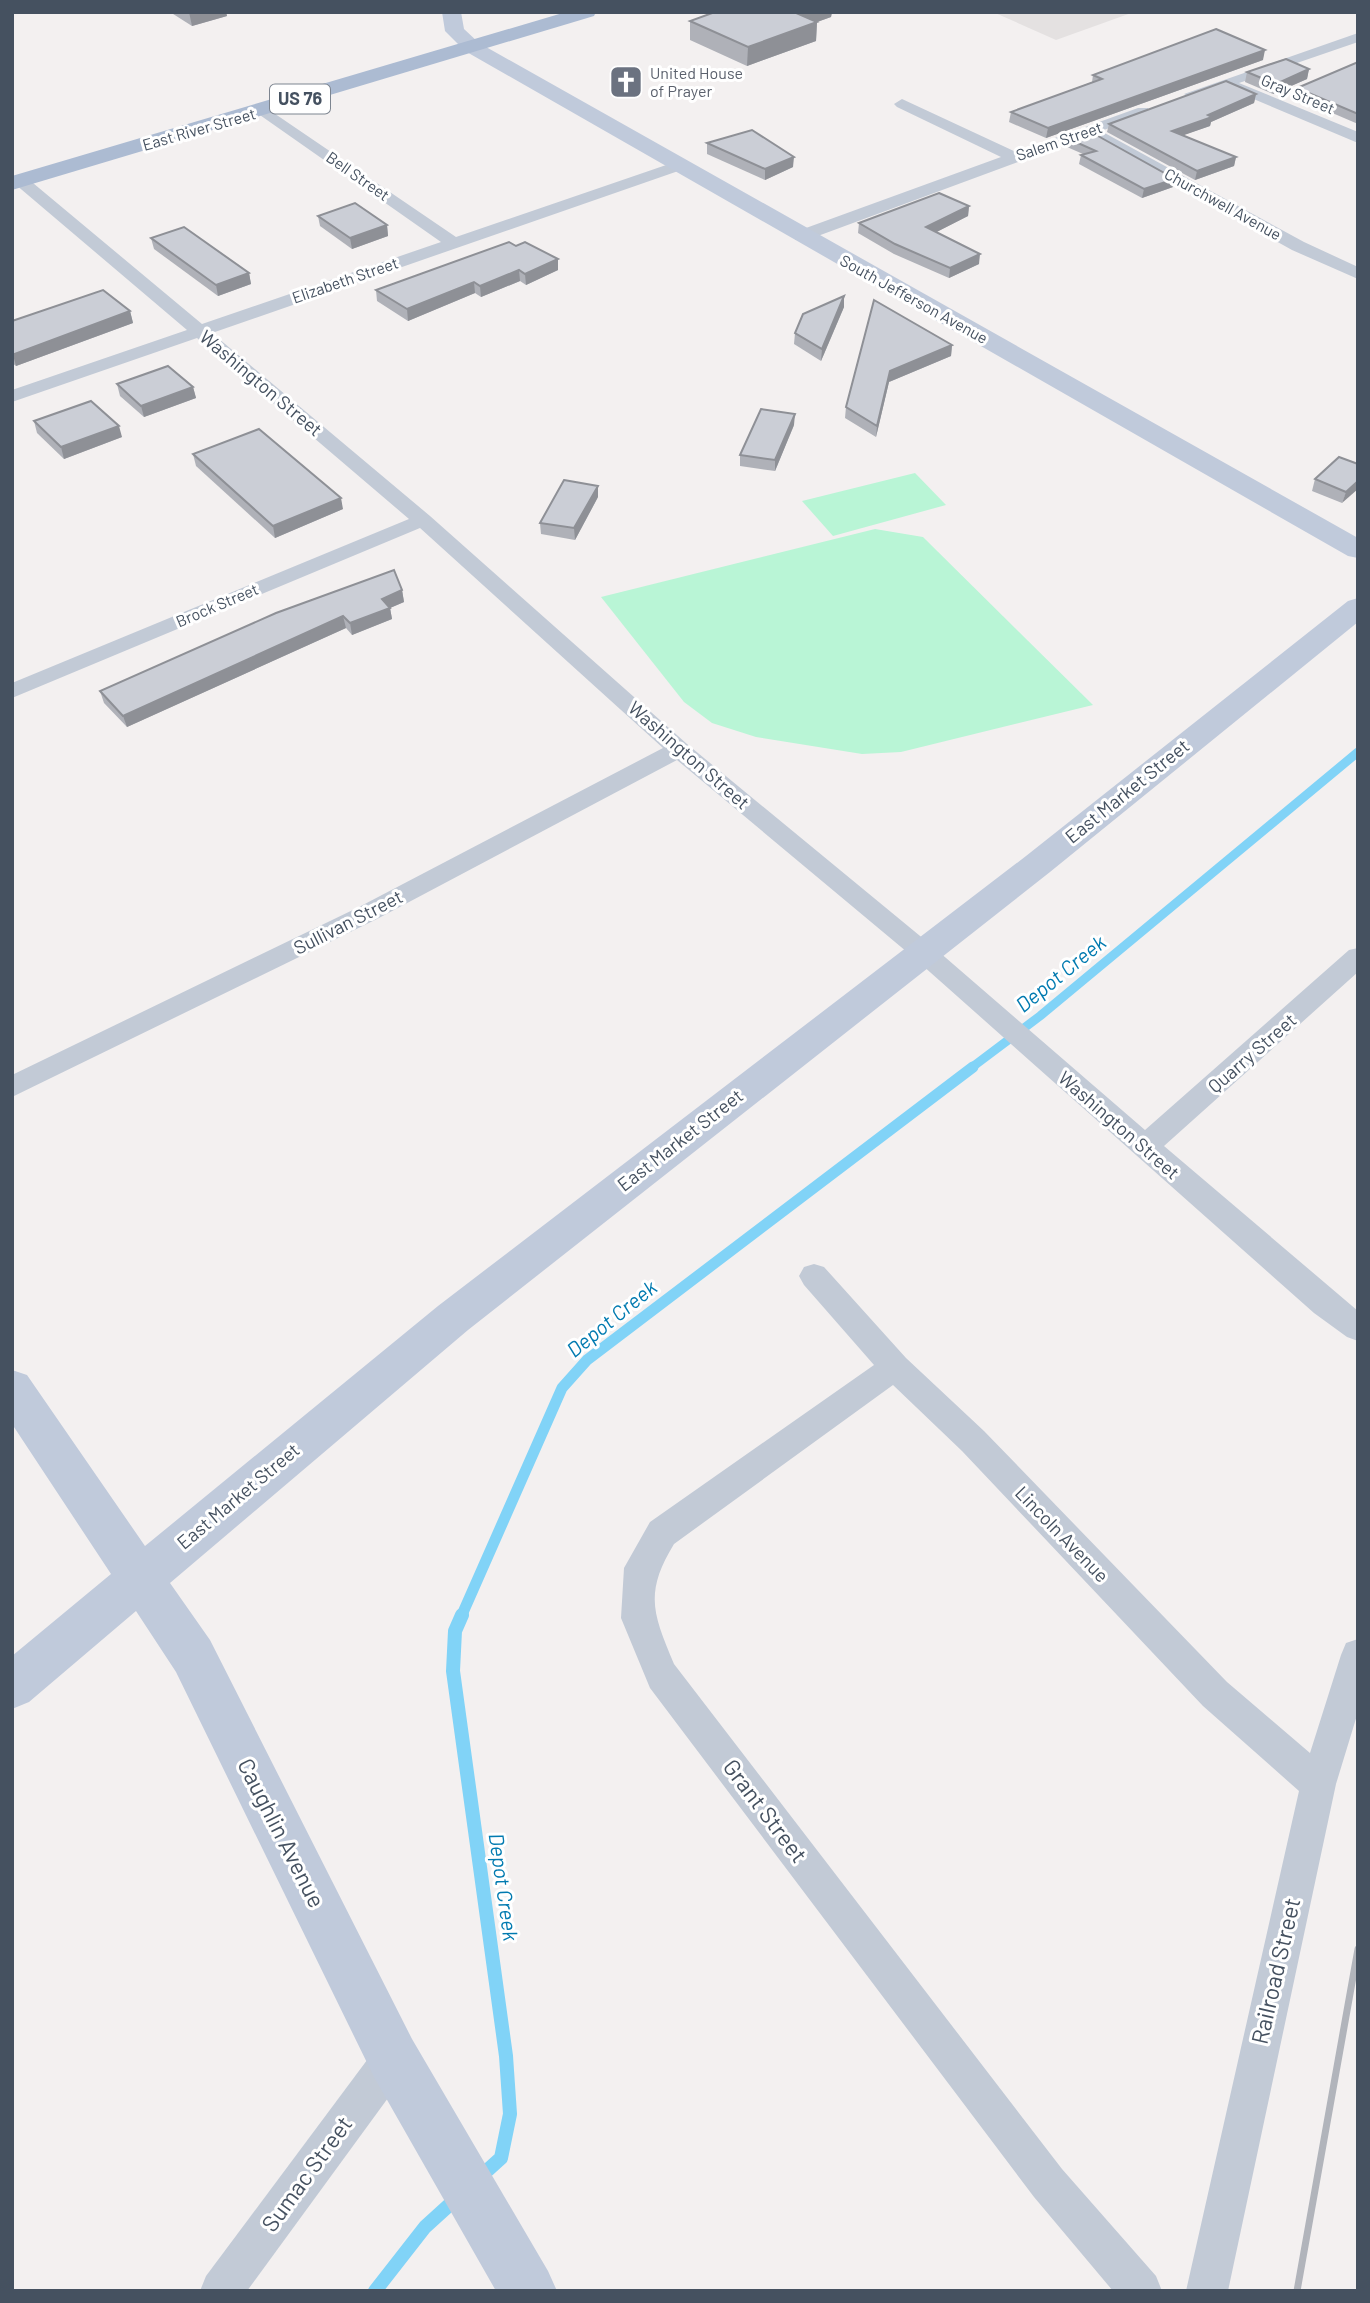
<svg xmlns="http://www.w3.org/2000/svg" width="1370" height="2303" font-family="Barlow,sans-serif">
	<rect width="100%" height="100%" fill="#f3f0f0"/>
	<path fill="#e4e1e1" d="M 993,12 L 1134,12 L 1056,40 Z"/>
	<g fill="#b9f5d6">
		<path d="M 915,473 L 946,505 L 833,536 L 802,501 Z"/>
		<path d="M 875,529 L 923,537 L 1093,705 L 901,752 L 862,754 L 756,737 L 712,723 L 684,702 L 601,597 Z"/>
	</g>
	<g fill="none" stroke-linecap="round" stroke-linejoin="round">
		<path stroke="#81d3f7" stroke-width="9" d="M 971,1068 L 1040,1016 L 1358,752"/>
		<path stroke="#81d3f7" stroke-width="11" d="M 461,1617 L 562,1388 L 587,1360 L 973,1067"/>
		<g stroke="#81d3f7" stroke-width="14">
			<path d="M 462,1615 L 455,1631 L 453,1671 L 506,2056 L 510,2114 L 501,2158 L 480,2177"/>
			<path d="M 375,2291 L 425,2227 L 458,2197"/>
		</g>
		<g fill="#c2cad6" fill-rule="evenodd">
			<path d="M 1358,33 L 1358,42 L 1239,83 L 1358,132 L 1358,143 L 1225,87 L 1191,98 L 1184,94 Z"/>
			<path d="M 902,99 L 1016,152 L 1138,108 L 1148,108 L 1148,114 L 1101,131 L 1304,242 L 1358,267 L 1358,279 L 1292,250 L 1088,136 L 807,240 L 795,240 L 795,232 L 1001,157 L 897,107 L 894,104 Z"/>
			<path d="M 262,105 L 456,237 L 672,163 L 684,163 L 684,169 L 212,333 L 430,516 L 687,744 L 931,945 L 1145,1130 L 1349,950 L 1358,948 L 1358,972 L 1164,1146 L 1358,1311 L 1358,1341 L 1347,1337 L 1314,1313 L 913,957 L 677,760 L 377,919 L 12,1097 L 12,1075 L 359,907 L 663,748 L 420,528 L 12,698 L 12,683 L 409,519 L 197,338 L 12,402 L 12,390 L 187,330 L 15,184 L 15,178 L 27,178 L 202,324 L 441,242 L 257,113 L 257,107 Z"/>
			<path d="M 814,1264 L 824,1267 L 906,1358 L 984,1431 L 1227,1682 L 1310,1753 L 1341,1655 L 1346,1643 L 1358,1639 L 1358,1712 L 1336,1784 L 1228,2291 L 1186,2291 L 1299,1791 L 1203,1706 L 962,1451 L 893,1385 L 674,1544 C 644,1593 653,1614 674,1664 L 1062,2169 L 1156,2276 L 1162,2291 L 1113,2291 L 1034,2197 L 650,1688 L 621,1618 L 624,1568 L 650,1522 L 874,1365 L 804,1285 L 799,1276 L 804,1267 Z"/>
			<path d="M 393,2038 L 407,2044 L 413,2058 L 407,2072 L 247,2291 L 200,2291 L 206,2276 L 379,2044 Z"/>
		</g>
		<g fill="#c0cadb" fill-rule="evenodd">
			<path d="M 442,12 L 461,12 L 464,29 L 479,43 L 1358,538 L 1358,558 L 1348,556 L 465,51 L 445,31 Z"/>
			<path d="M 1358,598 L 1358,622 L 1050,872 L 468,1330 L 170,1583 L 210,1640 L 412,2039 L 548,2271 L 557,2291 L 496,2291 L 374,2077 L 176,1672 L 136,1611 L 29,1702 L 12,1709 L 12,1656 L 111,1574 L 12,1424 L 12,1370 L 27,1375 L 145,1546 L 438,1306 L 1026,856 L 1348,601 Z"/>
		</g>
		<path fill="#acbbd2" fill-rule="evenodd" d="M 566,12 L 596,12 L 594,16 L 12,190 L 12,176 Z"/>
		<path stroke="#b1b4bb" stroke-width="7" d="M 1297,2291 L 1358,1949"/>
	</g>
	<g fill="#afb1b8">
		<path d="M 170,12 L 226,12 L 227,16 L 192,26 Z"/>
		<path d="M 715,12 L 832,12 L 831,17 L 817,22 L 816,41 L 747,66 L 690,40 L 690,21 Z"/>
		<path d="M 1263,60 L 1046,138 L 1009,122 L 1011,112 L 1092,82 L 1093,75 Z"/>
		<path d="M 1358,62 L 1358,124 L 1295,97 L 1297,88 Z"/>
		<path d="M 1309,69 L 1307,79 L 1273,94 L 1245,82 L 1247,72 Z"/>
		<path d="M 1256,94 L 1254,103 L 1211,122 L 1210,126 L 1183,135 L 1236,157 L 1234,166 L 1195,180 L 1107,132 L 1109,124 Z"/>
		<path d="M 1089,131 L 1173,187 L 1142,198 L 1079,164 L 1081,155 L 1083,154 L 1067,147 L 1069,139 Z"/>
		<path d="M 707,143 L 793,167 L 765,180 L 707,154 Z"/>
		<path d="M 969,206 L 968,216 L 936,232 L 979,264 L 949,278 L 894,254 L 858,233 L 859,223 Z"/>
		<path d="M 318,216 L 387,225 L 388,236 L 352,249 L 320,226 Z"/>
		<path d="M 151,238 L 249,273 L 251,284 L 218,296 L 154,249 Z"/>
		<path d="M 516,246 L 558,259 L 558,270 L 526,285 L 520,281 L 481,297 L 475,293 L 408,321 L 377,301 L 376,290 Z"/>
		<path d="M 844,296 L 844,307 L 821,361 L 794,344 L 795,333 Z"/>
		<path d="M 130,311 L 133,323 L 16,366 L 12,363 L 12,321 Z"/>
		<path d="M 952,345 L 951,356 L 889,382 L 876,437 L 845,418 L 846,407 Z"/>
		<path d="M 117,384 L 193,387 L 196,398 L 144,417 L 120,396 Z"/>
		<path d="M 34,421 L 122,437 L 64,459 L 37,433 Z"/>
		<path d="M 794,425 L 775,471 L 740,466 L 740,455 Z"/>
		<path d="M 193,454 L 343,509 L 275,538 L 196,466 Z"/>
		<path d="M 1358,464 L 1342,503 L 1312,491 L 1315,479 Z"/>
		<path d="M 598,497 L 575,540 L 541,534 L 540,523 Z"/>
		<path d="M 402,590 L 404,602 L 390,608 L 392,619 L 352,635 L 346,628 L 127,727 L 104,703 L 100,691 Z"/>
	</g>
	<g fill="#8e9096">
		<path d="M 189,12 L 226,12 L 227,16 L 192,26 Z"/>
		<path d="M 793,12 L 832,12 L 831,17 L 817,22 L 816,41 L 747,66 L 748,47 Z"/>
		<path d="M 1265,50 L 1263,60 L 1046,138 L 1048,128 Z"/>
		<path d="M 1309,69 L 1307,79 L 1273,94 L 1276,84 Z"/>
		<path d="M 1256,94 L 1254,103 L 1211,122 L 1210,126 L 1170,140 L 1172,131 Z"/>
		<path d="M 794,157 L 793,167 L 765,180 L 765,169 Z"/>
		<path d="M 1236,157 L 1234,166 L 1195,180 L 1197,171 Z"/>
		<path d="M 1175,179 L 1173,187 L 1142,198 L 1144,189 Z"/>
		<path d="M 969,206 L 968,216 L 925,238 L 926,227 Z"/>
		<path d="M 387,225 L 388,236 L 352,249 L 350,238 Z"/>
		<path d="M 980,254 L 979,264 L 949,278 L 950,268 Z"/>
		<path d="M 558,259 L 558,270 L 526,285 L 525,274 Z"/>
		<path d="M 519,270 L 520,281 L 481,297 L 480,286 Z"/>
		<path d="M 249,273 L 251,284 L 218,296 L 216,285 Z"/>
		<path d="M 474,282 L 475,293 L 408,321 L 407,309 Z"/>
		<path d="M 844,296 L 844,307 L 821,361 L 822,349 Z"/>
		<path d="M 130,311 L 133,323 L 16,366 L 13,355 Z"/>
		<path d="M 952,345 L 951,356 L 889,382 L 876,437 L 877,426 L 890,371 Z"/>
		<path d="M 193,387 L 196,398 L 144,417 L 141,406 Z"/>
		<path d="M 795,414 L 794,425 L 775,471 L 775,460 Z"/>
		<path d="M 119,426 L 122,437 L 64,459 L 61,447 Z"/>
		<path d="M 1358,481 L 1358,489 L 1342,503 L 1346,492 Z"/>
		<path d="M 598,486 L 598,497 L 575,540 L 574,528 Z"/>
		<path d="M 341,498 L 343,509 L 275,538 L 273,526 Z"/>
		<path d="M 402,590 L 404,602 L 390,608 L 392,619 L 352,635 L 350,623 L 382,599 Z"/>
		<path d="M 343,616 L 346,628 L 127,727 L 123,716 Z"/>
	</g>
	<g fill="#cbced6" stroke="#8e9096" stroke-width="2">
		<path d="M 715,12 L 794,12 L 817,22 L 748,47 L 690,21 Z"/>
		<path d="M 1216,29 L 1265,50 L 1048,128 L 1011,112 L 1102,79 L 1093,75 Z"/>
		<path d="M 1286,59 L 1309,69 L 1276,84 L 1247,72 Z"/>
		<path d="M 1358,62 L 1358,114 L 1297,88 Z"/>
		<path d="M 1226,81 L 1256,94 L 1208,115 L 1212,117 L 1172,131 L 1236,157 L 1197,171 L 1109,124 Z"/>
		<path d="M 752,130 L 794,157 L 765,169 L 707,143 Z"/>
		<path d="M 1089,131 L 1175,179 L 1144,189 L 1081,155 L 1096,151 L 1069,139 Z"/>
		<path d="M 939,193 L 969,206 L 926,227 L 980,254 L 950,268 L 895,244 L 859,223 Z"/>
		<path d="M 355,203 L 387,225 L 350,238 L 318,216 Z"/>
		<path d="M 184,227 L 249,273 L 216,285 L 151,238 Z"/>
		<path d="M 509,242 L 516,246 L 525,242 L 558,259 L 525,274 L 519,270 L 480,286 L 474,282 L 407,309 L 376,290 Z"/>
		<path d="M 103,290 L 130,311 L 12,355 L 12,321 Z"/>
		<path d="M 844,296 L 822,349 L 795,333 L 803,314 Z"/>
		<path d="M 874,300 L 952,345 L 890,371 L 877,426 L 846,407 Z"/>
		<path d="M 168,366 L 193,387 L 141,406 L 117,384 Z"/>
		<path d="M 91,401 L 119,426 L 61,447 L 34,421 Z"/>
		<path d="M 761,409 L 795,414 L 775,460 L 740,455 Z"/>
		<path d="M 259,429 L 341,498 L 273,526 L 193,454 Z"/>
		<path d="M 1339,457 L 1358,464 L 1358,481 L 1346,492 L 1315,479 Z"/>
		<path d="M 564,480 L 598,486 L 574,528 L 540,523 Z"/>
		<path d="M 394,570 L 402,590 L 382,599 L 390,608 L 350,623 L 343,616 L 123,716 L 100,691 L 276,613 Z"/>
	</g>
	<defs>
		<symbol id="church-square" viewBox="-11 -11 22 22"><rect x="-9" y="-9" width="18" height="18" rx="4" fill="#6b7280" stroke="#fff"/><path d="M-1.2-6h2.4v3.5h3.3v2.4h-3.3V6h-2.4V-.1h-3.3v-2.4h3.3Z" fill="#fff"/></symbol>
	</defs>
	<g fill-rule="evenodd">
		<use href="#church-square" x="607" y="63" width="38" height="38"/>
	</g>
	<g text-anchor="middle" stroke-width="6" stroke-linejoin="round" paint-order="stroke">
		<g font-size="16" fill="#5b616d" stroke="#fff" text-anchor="start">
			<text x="650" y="79">United House<tspan x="650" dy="18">of Prayer</tspan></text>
		</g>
		<g font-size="16" fill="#455160" stroke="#fff">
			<text transform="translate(1298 94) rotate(23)" y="6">Gray Street</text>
			<text transform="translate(199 129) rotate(-16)" y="6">East River Street</text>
			<text transform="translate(1059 141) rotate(-19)" y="6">Salem Street</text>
			<text transform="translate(358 176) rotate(35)" y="6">Bell Street</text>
			<text transform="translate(1223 204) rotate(29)" y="6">Churchwell Avenue</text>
			<text transform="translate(345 280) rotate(-19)" y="6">Elizabeth Street</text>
			<text transform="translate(914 299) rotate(29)" y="6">South Jefferson Avenue</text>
			<text transform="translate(217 605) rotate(-23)" y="6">Brock Street</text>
		</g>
		<rect fill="#fff" stroke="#7d8590" stroke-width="2" x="270" y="84.5" width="60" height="29" rx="5"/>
		<g font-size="18" font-weight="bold" fill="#455160">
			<text x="300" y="105">US 76</text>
		</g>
		<g font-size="19" fill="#455160" stroke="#fff">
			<text transform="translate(261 383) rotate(40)" y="7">Washington Street</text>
			<text transform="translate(689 755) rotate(41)" y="7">Washington Street</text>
			<text transform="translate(1127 791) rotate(-39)" y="7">East Market Street</text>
			<text transform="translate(348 922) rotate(-27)" y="7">Sullivan Street</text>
			<text transform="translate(1252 1053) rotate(-41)" y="7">Quarry Street</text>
			<text transform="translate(1119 1125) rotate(41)" y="7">Washington Street</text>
			<text transform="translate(680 1140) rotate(-38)" y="7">East Market Street</text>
			<text transform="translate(238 1496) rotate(-40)" y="7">East Market Street</text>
			<text transform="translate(1062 1534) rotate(46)" y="7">Lincoln Avenue</text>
		</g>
		<g font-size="21" font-style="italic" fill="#017ab0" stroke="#fff">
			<text transform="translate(1061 974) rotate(-39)" y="7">Depot Creek</text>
			<text transform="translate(612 1319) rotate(-39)" y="7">Depot Creek</text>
			<text transform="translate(503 1887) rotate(82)" y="7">Depot Creek</text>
		</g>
		<g font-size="23" fill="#455160" stroke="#fff">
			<text transform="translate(765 1811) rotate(53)" y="8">Grant Street</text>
			<text transform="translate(281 1833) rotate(63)" y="8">Caughlin Avenue</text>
			<text transform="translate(1276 1971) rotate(-77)" y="8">Railroad Street</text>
			<text transform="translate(307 2174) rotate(-54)" y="8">Sumac Street</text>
		</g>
	</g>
	<rect width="1370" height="2303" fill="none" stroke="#455160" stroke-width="28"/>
</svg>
